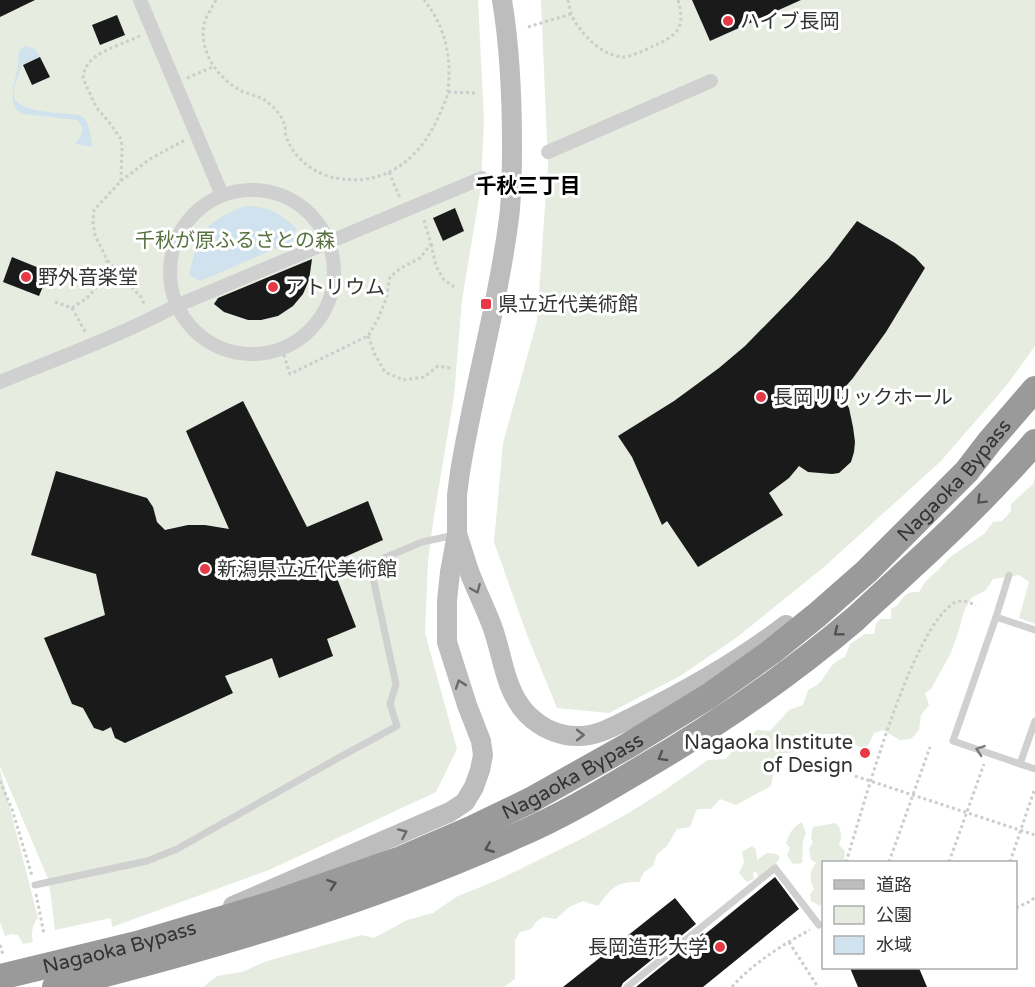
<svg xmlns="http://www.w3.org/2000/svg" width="1035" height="987" font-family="'Varela Round','Noto Sans JP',sans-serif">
	<rect width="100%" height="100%" fill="#fff"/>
	<g fill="#e6ecdf">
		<path d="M 0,0 L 478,0 L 484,120 L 481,186 L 462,300 L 454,396 L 433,522 L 428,561 L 425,633 L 457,749 L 436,792 L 269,870 L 112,927 L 111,918 L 55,930 L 49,881 L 0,766 Z"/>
		<path d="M 541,0 L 1035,0 L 1035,346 L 1006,386 L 941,461 L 824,567 L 736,638 L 680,676 L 609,713 L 557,708 L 527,635 L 494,542 L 503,443 L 537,321 L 548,164 Z"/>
		<path d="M 1035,477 L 1035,624 L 1019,618 L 1029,582 L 1019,575 L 993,579 L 986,590 L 971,598 L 964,611 L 959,630 L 951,653 L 931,689 L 925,693 L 929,705 L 921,715 L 919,730 L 911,739 L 900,740 L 883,730 L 874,733 L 869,744 L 863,749 L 836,734 L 822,734 L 806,742 L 796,752 L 778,754 L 771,786 L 736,805 L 720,799 L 711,809 L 697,809 L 690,827 L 677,829 L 667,846 L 657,854 L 653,866 L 644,872 L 639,882 C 616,881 611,889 598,906 L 583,901 L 569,907 L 556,919 L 543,917 L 536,922 L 531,929 L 520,932 L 515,940 L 515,979 L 504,987 L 203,987 L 217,976 L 242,972 L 267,961 L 362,935 L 374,938 L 407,920 L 433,913 L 456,897 L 500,879 L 585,837 L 627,814 L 662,792 L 708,760 L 726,759 C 734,747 746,740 757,730 L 770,731 L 789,710 L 803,705 L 808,690 C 811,688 814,687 817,685 C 829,675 827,664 845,657 L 850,644 L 865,634 L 874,634 L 876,624 L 880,619 L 891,619 L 891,609 C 901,605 901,596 909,593 C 912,592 915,592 919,592 L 925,582 L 939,569 L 950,557 L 984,534 L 993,522 L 1002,521 L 1011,511 L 1011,504 L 1033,484 Z"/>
		<path d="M 0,769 L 38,918 C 32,924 31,934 33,942 L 23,944 L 18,935 L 12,934 L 5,936 L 0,922 Z"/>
		<path d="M 802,822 L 806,834 C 800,844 804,852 802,863 L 793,864 L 787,855 L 790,848 L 786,843 C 790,832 793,827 802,822 Z"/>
		<path d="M 836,823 C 842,830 842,836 839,845 L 845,851 L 844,862 L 824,862 L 823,901 L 820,906 L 811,901 L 810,894 L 814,889 C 809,878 809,872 816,863 L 811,860 L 809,849 L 813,842 L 811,838 L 813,827 Z"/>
		<path d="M 752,846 L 756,850 L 757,860 L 767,853 L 777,854 L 780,858 L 776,863 L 779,868 L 766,878 L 758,877 L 756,871 L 753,873 L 754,879 L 747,882 L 739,873 L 744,862 L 742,852 Z"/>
	</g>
	<g fill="#cfe2ee">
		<path d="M 26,46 L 35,49 L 40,57 L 22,65 C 19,72 13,89 14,97 C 18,113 65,113 79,115 C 92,122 89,134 93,147 L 75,144 C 82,136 86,128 77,120 L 24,114 C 0,105 22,72 18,54 L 22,48 Z"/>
		<path d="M 245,206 C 270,207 277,212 296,228 L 293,241 L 200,281 L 189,275 C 199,232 203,223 245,206 Z"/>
	</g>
	<g fill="#1a1a1a">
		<path d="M 0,0 L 35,0 L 0,17 Z"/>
		<path d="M 692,0 L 801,0 L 710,41 Z"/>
		<path d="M 117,15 L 125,35 L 100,45 L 92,25 Z"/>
		<path d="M 40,57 L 50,77 L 32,85 L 23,65 Z"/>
		<path d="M 455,208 L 464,231 L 443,241 L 433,218 Z"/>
		<path d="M 857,221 L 895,243 L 915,257 L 925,268 L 886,332 L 853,378 L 840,393 L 849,408 L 853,427 L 855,442 L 854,452 L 851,462 L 839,473 L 832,474 L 808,472 L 799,466 L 789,478 L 769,493 L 783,515 L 698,567 L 667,521 L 662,525 L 632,457 L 618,436 L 674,401 L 719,368 L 745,346 L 794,296 L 829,258 Z"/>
		<path d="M 12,257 L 49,272 L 39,296 L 3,282 Z"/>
		<path d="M 312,259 L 309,280 L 303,294 L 293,306 L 278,316 L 261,320 L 248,320 L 224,312 L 214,304 L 218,298 Z"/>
		<path d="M 243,401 L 307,527 L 368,501 L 383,540 L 331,563 L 356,627 L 327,639 L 333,656 L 279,678 L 272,658 L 225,676 L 233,693 L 125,743 L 115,738 L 111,727 L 103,731 L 94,728 L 83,708 L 72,704 L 44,638 L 105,615 L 96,574 L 31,555 L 56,471 L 147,498 L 153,507 L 157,522 L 165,530 L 188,525 L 205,525 L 229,529 L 186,431 Z"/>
		<path d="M 775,877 L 799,909 L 703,987 L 636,987 L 703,933 L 704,935 Z"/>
		<path d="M 675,898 L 696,924 L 623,983 L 621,987 L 563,987 Z"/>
		<path d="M 850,968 L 919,968 L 927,987 L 858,987 Z"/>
	</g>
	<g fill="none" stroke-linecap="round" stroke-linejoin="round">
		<g stroke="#cdcdcd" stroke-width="3" stroke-dasharray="3 3" stroke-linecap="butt">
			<path d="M 216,0 C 212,8 206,16 204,24 C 199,50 216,76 238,89 C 246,94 255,95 263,99 C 273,105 283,116 285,127 C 287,134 284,129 286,136 C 293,158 314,174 336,178 C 387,188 423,156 441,111 C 444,104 448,97 448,90 C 452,57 445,26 424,0"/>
			<path d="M 568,0 C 569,4 570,9 571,14 C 579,32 601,56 623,57 C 630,57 646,50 653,46 C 663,42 674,37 679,27 C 683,18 680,9 678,0"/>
			<path d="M 528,27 L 571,14"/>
			<path d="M 140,36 C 125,43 97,51 88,64 C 85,68 84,73 83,78 L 96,107 L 108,121 L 121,139 L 122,148 L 121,181 L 94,210 L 93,222 L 95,235 L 107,260 L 141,297 L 145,306"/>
			<path d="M 187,78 L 213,67"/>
			<path d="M 448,92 L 477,93"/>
			<path d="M 389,172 L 400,198"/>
			<path d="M 121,181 L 150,159 L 185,140"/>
			<path d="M 431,244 L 436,266 L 444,280 L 456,288"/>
			<path d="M 55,302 L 72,308 L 86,333"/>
			<path d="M 72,308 L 87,298 L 104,279 L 107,260"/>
			<path d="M 368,336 L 375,355 L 385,372 L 403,380 L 424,377 L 438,366 L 450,368"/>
			<path d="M 282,349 L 290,374 L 368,336 L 378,319 L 386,299 L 390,277 L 401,268 L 420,258 L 431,244 L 423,217"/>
			<path d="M 855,776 L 1035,835"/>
			<path d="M 0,781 L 12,809 L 32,876"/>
			<path d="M 846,862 C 863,809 910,630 954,603 C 961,599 968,602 976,605"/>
			<path d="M 889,862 L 930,747"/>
			<path d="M 949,862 L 984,764"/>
			<path d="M 1010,862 L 1035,788"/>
			<path d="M 36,894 L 44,934"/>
			<path d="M 1016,908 L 1031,901 L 1035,897"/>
			<path d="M 789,942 L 818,987"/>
			<path d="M 0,945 L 3,955"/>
			<path d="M 732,987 C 753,963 782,945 810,930"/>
		</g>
		<g stroke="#d0d0d0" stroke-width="7">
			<path d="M 996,617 L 1009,575"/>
			<path d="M 1035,630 L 996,617 L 953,741 L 1035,769"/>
			<path d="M 1020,764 L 1035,721"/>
			<path d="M 35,885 L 147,861 L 177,849 L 340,757 L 397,726 L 390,704 L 396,684 L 370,564 L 422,542 L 455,535"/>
			<path d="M 627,987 L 775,868 L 819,925"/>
		</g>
		<g stroke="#d0d0d0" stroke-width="14">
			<path d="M 140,0 L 222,195"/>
			<path d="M 548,152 L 711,81"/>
			<circle cx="252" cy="272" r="82"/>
			<path d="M 0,382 C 59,358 119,336 176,306 L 482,178"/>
		</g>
		<g stroke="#bdbdbd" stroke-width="20">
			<path d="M 458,537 C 462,548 465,560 469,571 C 476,590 485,607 492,626 C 503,655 504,690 527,714 C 541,728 560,737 580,736 C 599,736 618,724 635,716 C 688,690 739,661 786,625"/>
			<path d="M 233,906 L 450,812 L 465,802 L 474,787 L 480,770 L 483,755 L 481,741 L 467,705 L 447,642 L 447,601 L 450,572 L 457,534 L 457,495 L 460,472 C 474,387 498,304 509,218 C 512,194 512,169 512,145 C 512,96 510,48 502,0"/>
		</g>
		<g stroke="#9a9a9a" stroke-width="26">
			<path id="s1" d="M 0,977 L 137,944 L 272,904 L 401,859 L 471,829 L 531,800 L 629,745 L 709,696 L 771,652 L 817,615 L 867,571 L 967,471 L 990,441 L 1035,389"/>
			<path d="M 55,987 C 213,947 369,902 518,835 C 558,818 597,795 634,773 C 712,728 787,677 855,619 C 872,603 889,588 906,572 C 951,531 995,488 1035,442"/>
		</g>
	</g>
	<defs><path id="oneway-chevron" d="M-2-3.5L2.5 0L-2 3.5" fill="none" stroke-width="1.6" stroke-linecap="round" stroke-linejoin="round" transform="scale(1.5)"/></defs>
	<g stroke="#525252">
		<use href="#oneway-chevron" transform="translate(981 500) rotate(135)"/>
		<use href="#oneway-chevron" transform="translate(838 632) rotate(141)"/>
		<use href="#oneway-chevron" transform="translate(662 757) rotate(150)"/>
		<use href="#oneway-chevron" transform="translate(489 848) rotate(158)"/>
		<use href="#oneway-chevron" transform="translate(332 884) rotate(-19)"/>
	</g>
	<g stroke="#6a6a6a">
		<use href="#oneway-chevron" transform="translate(476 589) rotate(67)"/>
		<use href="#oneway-chevron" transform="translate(460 684) rotate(-109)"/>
		<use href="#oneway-chevron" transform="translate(580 735)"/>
		<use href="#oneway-chevron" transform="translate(403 833) rotate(-24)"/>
	</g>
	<use stroke="#7a7a7a" href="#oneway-chevron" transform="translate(980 750) rotate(-161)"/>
	<g fill="#e63946" stroke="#fff" stroke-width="2">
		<circle cx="728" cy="21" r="6"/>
		<circle cx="26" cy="277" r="6"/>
		<circle cx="273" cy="287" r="6"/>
		<rect x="480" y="298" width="12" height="12" rx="3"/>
		<circle cx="761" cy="397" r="6"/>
		<circle cx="205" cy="569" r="6"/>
		<circle cx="865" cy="753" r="6"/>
		<circle cx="720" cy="947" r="6"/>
	</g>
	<g text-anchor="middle" stroke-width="6" stroke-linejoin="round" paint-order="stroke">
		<g font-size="20" fill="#333" stroke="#fff" text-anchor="start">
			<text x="740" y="28">ハイブ長岡</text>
			<text x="38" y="284">野外音楽堂</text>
			<text x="285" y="294">アトリウム</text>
			<text x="498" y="311">県立近代美術館</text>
			<text x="773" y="404">長岡リリックホール</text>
			<text x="217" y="576">新潟県立近代美術館</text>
			<text x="853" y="749" text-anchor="end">Nagaoka Institute<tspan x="853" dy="23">of Design</tspan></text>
			<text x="708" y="954" text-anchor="end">長岡造形大学</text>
		</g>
		<g font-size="20" fill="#56703f" stroke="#fff">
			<text x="235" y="247">千秋が原ふるさとの森</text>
		</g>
		<g font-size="20" fill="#333" stroke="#fff">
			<text dy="7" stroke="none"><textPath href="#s1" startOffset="1095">Nagaoka Bypass</textPath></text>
			<text dy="7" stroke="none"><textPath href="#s1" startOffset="609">Nagaoka Bypass</textPath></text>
			<text dy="7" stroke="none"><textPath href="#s1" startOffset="123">Nagaoka Bypass</textPath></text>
		</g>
		<g font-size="21" font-weight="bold" fill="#000" stroke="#fff">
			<text x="528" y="193">千秋三丁目</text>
		</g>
	</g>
	<rect x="822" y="861" width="195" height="108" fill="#ffffff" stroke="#adadad" stroke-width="1.5"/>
	<rect x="834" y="880" width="30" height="9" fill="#bdbdbd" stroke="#adadad" stroke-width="1.5"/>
	<text x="876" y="891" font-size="18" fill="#333333">道路</text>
	<rect x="834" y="906" width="30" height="18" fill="#e6ecdf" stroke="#adadad" stroke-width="1.5"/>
	<text x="876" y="921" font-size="18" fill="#333333">公園</text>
	<rect x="834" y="936" width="30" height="18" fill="#cfe2ee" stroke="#adadad" stroke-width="1.5"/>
	<text x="876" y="951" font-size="18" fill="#333333">水域</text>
</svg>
